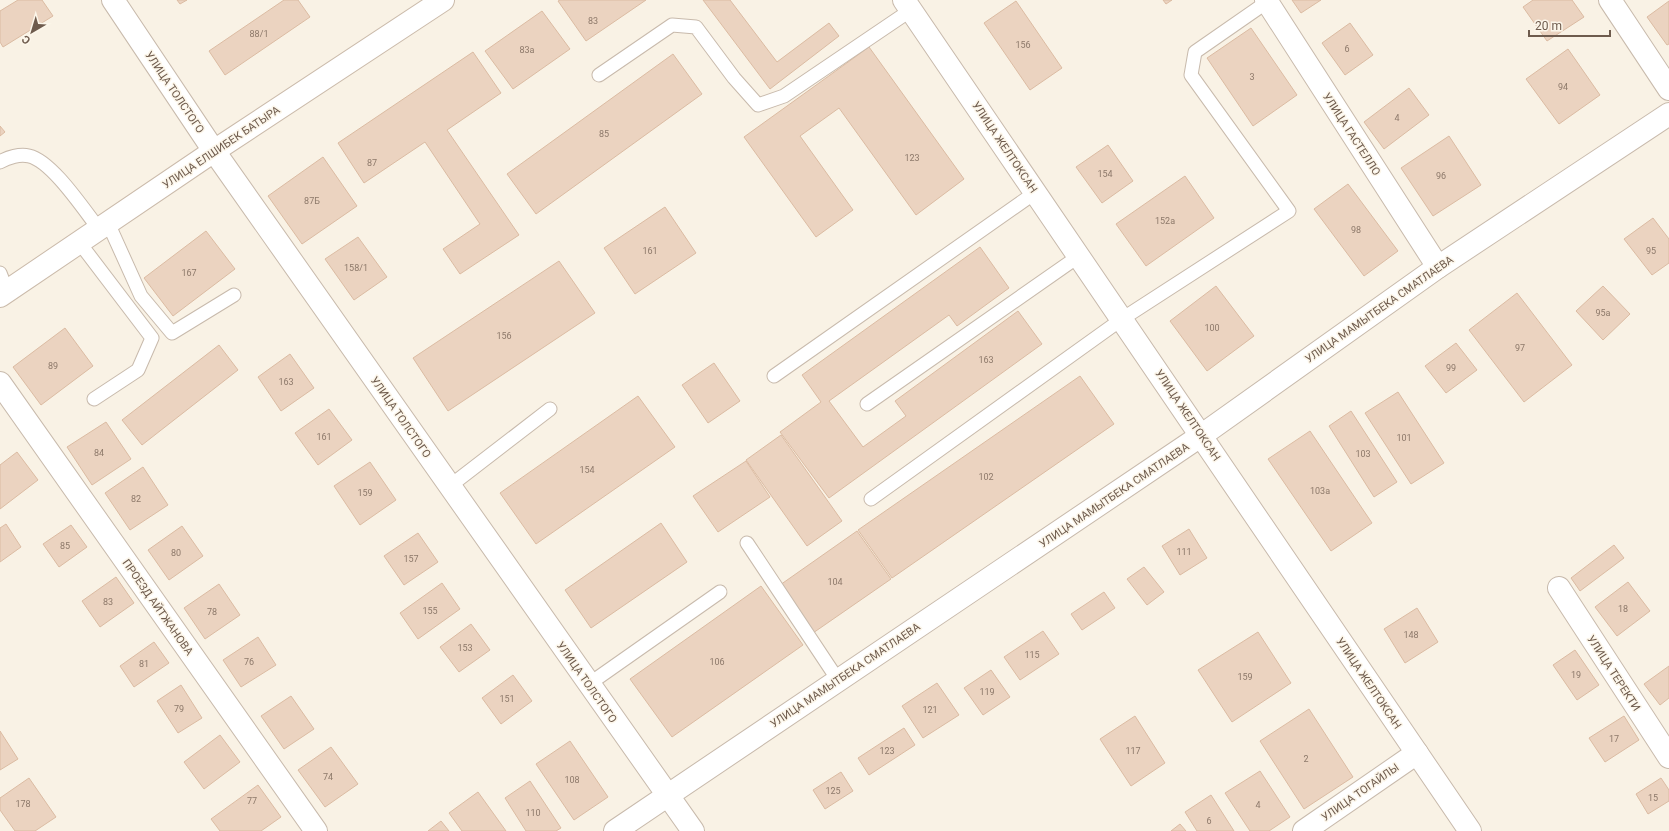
<svg xmlns="http://www.w3.org/2000/svg" width="1669" height="831" font-family="Roboto,sans-serif">
	<rect width="100%" height="100%" fill="#f9f2e5"/>
	<g fill="#ebd3c0" stroke="#dbbba2">
		<path d="M 18,0 L 42,0 L 53,16 L 3,47 L 0,42 L 0,11 Z"/>
		<path d="M 177,0 L 187,0 L 180,4 Z"/>
		<path d="M 284,0 L 298,0 L 310,17 L 225,75 L 209,51 Z"/>
		<path d="M 560,0 L 646,0 L 586,41 L 558,1 Z"/>
		<path d="M 703,0 L 730,0 L 777,62 L 829,23 L 839,36 L 770,89 Z"/>
		<path d="M 1163,0 L 1172,0 L 1166,4 Z"/>
		<path d="M 1292,0 L 1321,0 L 1301,13 Z"/>
		<path d="M 1533,0 L 1572,0 L 1584,17 L 1547,41 L 1523,7 Z"/>
		<path d="M 1016,1 L 1062,68 L 1030,90 L 984,23 Z"/>
		<path d="M 1669,1 L 1669,44 L 1667,45 L 1647,17 Z"/>
		<path d="M 542,11 L 570,49 L 513,89 L 485,51 Z"/>
		<path d="M 1350,23 L 1373,55 L 1345,75 L 1322,43 Z"/>
		<path d="M 1251,28 L 1297,95 L 1253,126 L 1207,58 Z"/>
		<path d="M 869,47 L 964,179 L 916,215 L 839,108 L 800,136 L 853,210 L 816,237 L 744,137 Z"/>
		<path d="M 1568,49 L 1600,95 L 1559,124 L 1526,79 Z"/>
		<path d="M 473,52 L 501,93 L 447,130 L 519,235 L 460,274 L 443,249 L 480,224 L 425,142 L 364,183 L 338,143 Z"/>
		<path d="M 673,54 L 702,94 L 536,214 L 507,174 Z"/>
		<path d="M 1409,88 L 1429,115 L 1384,149 L 1364,122 Z"/>
		<path d="M 0,126 L 5,132 L 0,136 Z"/>
		<path d="M 1449,136 L 1481,185 L 1433,216 L 1401,168 Z"/>
		<path d="M 1108,145 L 1133,181 L 1102,203 L 1076,167 Z"/>
		<path d="M 323,157 L 357,206 L 302,244 L 268,196 Z"/>
		<path d="M 1185,176 L 1214,218 L 1146,266 L 1116,224 Z"/>
		<path d="M 1348,184 L 1398,251 L 1364,276 L 1314,209 Z"/>
		<path d="M 665,207 L 696,253 L 635,294 L 604,248 Z"/>
		<path d="M 1653,218 L 1669,239 L 1669,263 L 1652,275 L 1624,239 Z"/>
		<path d="M 206,231 L 235,269 L 173,316 L 144,278 Z"/>
		<path d="M 358,237 L 387,277 L 354,300 L 325,259 Z"/>
		<path d="M 980,247 L 1009,288 L 957,326 L 949,315 L 829,401 L 863,447 L 906,416 L 895,401 L 1018,311 L 1042,344 L 829,498 L 780,432 L 821,402 L 802,375 Z"/>
		<path d="M 559,261 L 595,313 L 448,411 L 413,358 Z"/>
		<path d="M 1216,286 L 1254,336 L 1207,371 L 1170,321 Z"/>
		<path d="M 1603,286 L 1630,314 L 1603,340 L 1576,311 Z"/>
		<path d="M 1517,293 L 1572,365 L 1524,402 L 1469,330 Z"/>
		<path d="M 65,328 L 93,366 L 41,405 L 13,367 Z"/>
		<path d="M 1456,343 L 1477,370 L 1446,393 L 1425,366 Z"/>
		<path d="M 219,345 L 238,370 L 142,445 L 122,420 Z"/>
		<path d="M 290,354 L 314,388 L 281,411 L 258,377 Z"/>
		<path d="M 714,363 L 740,401 L 708,423 L 682,385 Z"/>
		<path d="M 1080,376 L 1114,424 L 892,578 L 858,530 Z"/>
		<path d="M 1398,392 L 1444,463 L 1411,484 L 1365,413 Z"/>
		<path d="M 638,396 L 675,447 L 536,544 L 500,493 Z"/>
		<path d="M 329,409 L 352,440 L 318,465 L 295,433 Z"/>
		<path d="M 1351,411 L 1397,482 L 1374,497 L 1329,426 Z"/>
		<path d="M 106,422 L 131,459 L 92,485 L 67,447 Z"/>
		<path d="M 1310,431 L 1372,523 L 1331,551 L 1268,459 Z"/>
		<path d="M 781,435 L 842,521 L 807,546 L 746,460 Z"/>
		<path d="M 17,452 L 38,480 L 0,509 L 0,465 Z"/>
		<path d="M 746,461 L 770,497 L 718,532 L 693,496 Z"/>
		<path d="M 370,462 L 396,500 L 360,525 L 334,486 Z"/>
		<path d="M 143,467 L 168,505 L 130,530 L 105,493 Z"/>
		<path d="M 661,523 L 687,562 L 591,628 L 565,590 Z"/>
		<path d="M 6,524 L 21,547 L 0,562 L 0,528 Z"/>
		<path d="M 71,525 L 87,547 L 59,567 L 43,544 Z"/>
		<path d="M 182,526 L 203,556 L 169,580 L 148,550 Z"/>
		<path d="M 1189,529 L 1207,558 L 1180,575 L 1162,546 Z"/>
		<path d="M 857,531 L 891,579 L 813,633 L 780,585 Z"/>
		<path d="M 418,533 L 438,562 L 404,585 L 384,556 Z"/>
		<path d="M 1614,545 L 1624,558 L 1580,591 L 1571,578 Z"/>
		<path d="M 1144,567 L 1164,592 L 1147,605 L 1127,579 Z"/>
		<path d="M 116,577 L 134,603 L 100,627 L 82,601 Z"/>
		<path d="M 1628,582 L 1650,611 L 1617,636 L 1595,607 Z"/>
		<path d="M 442,583 L 460,609 L 418,639 L 400,613 Z"/>
		<path d="M 219,584 L 240,615 L 205,639 L 184,608 Z"/>
		<path d="M 761,586 L 803,645 L 672,737 L 630,679 Z"/>
		<path d="M 1104,592 L 1115,608 L 1082,630 L 1071,614 Z"/>
		<path d="M 1417,608 L 1438,642 L 1405,663 L 1384,629 Z"/>
		<path d="M 471,624 L 490,650 L 459,672 L 440,647 Z"/>
		<path d="M 1043,631 L 1059,654 L 1020,680 L 1004,657 Z"/>
		<path d="M 1258,632 L 1291,683 L 1232,722 L 1198,670 Z"/>
		<path d="M 258,637 L 276,665 L 241,687 L 223,660 Z"/>
		<path d="M 154,642 L 169,663 L 134,687 L 120,666 Z"/>
		<path d="M 1575,650 L 1599,685 L 1577,700 L 1553,665 Z"/>
		<path d="M 1669,666 L 1669,698 L 1660,705 L 1644,684 Z"/>
		<path d="M 991,670 L 1010,697 L 983,715 L 964,688 Z"/>
		<path d="M 513,675 L 532,701 L 501,724 L 482,698 Z"/>
		<path d="M 937,683 L 959,715 L 923,738 L 902,706 Z"/>
		<path d="M 181,685 L 202,718 L 178,733 L 157,701 Z"/>
		<path d="M 291,696 L 314,729 L 284,749 L 261,716 Z"/>
		<path d="M 1309,709 L 1353,777 L 1304,809 L 1260,741 Z"/>
		<path d="M 1135,716 L 1165,763 L 1131,786 L 1100,739 Z"/>
		<path d="M 1624,716 L 1639,740 L 1605,762 L 1589,738 Z"/>
		<path d="M 904,728 L 915,745 L 869,775 L 858,758 Z"/>
		<path d="M 0,731 L 18,759 L 0,770 Z"/>
		<path d="M 220,735 L 240,762 L 204,789 L 184,762 Z"/>
		<path d="M 570,741 L 608,797 L 574,820 L 536,764 Z"/>
		<path d="M 331,747 L 358,784 L 325,807 L 298,770 Z"/>
		<path d="M 1260,771 L 1290,817 L 1269,831 L 1250,831 L 1225,793 Z"/>
		<path d="M 841,772 L 853,791 L 825,809 L 813,790 Z"/>
		<path d="M 29,778 L 56,817 L 35,831 L 15,831 L 0,810 L 0,798 Z"/>
		<path d="M 1661,778 L 1669,790 L 1669,801 L 1648,814 L 1636,794 Z"/>
		<path d="M 530,781 L 561,828 L 556,831 L 526,831 L 505,798 Z"/>
		<path d="M 258,785 L 281,817 L 261,831 L 220,831 L 211,819 Z"/>
		<path d="M 478,792 L 506,831 L 462,831 L 449,813 Z"/>
		<path d="M 1211,795 L 1234,831 L 1197,831 L 1185,812 Z"/>
		<path d="M 441,821 L 449,831 L 428,831 Z"/>
		<path d="M 1180,824 L 1186,831 L 1171,831 Z"/>
	</g>
	<g fill="none" stroke-linecap="round" stroke-linejoin="round">
		<defs>
			<g id="service">
				<path d="M 599,75 L 672,25 L 696,27 L 734,78 L 758,105 L 784,96 L 911,10"/>
				<path d="M 0,162 C 8,157 20,154 29,156 C 52,161 84,210 99,229"/>
				<path d="M 108,223 L 141,296 L 172,333 L 234,295"/>
				<path d="M 79,242 L 152,338 L 138,370 L 94,399"/>
				<path d="M 0,273 L 7,291"/>
				<path d="M 774,376 L 1036,192"/>
				<path d="M 867,404 L 1079,256"/>
				<path d="M 450,486 L 550,409"/>
				<path d="M 871,499 L 1122,319 L 1289,211 L 1191,75 L 1195,52 L 1267,2"/>
				<path d="M 747,543 L 838,680"/>
				<path d="M 589,684 L 720,592"/>
			</g>
			<g id="minor">
				<path d="M 113,0 L 214,151 L 693,831"/>
				<path d="M 1266,0 L 1438,267"/>
				<path d="M 1610,0 L 1669,89"/>
				<path d="M 0,383 L 316,831"/>
				<path d="M 1559,588 L 1669,757"/>
				<path d="M 615,831 L 1202,435 L 1438,267 L 1669,114"/>
				<path d="M 1304,831 L 1417,753"/>
			</g>
			<path id="tertiary" d="M 904,0 L 1470,831"/>
			<path id="secondary" d="M 0,296 L 214,151 L 443,0"/>
		</defs>
		<use href="#service" stroke="#c8baac" stroke-width="15"/>
		<use href="#minor" stroke="#c8baac" stroke-width="24"/>
		<use href="#tertiary" stroke="#c8baac" stroke-width="24"/>
		<use href="#secondary" stroke="#cbbbab" stroke-width="24"/>
		<use href="#service" stroke="#fff" stroke-width="13"/>
		<use href="#minor" stroke="#fff" stroke-width="22"/>
		<use href="#tertiary" stroke="#fff" stroke-width="22"/>
		<use href="#secondary" stroke="#fff" stroke-width="22"/>
	</g>
	<g text-anchor="middle" stroke-width="3" stroke-linejoin="round" paint-order="stroke">
		<g font-size="9" fill="#8d796a">
			<text x="593" y="24">83</text>
			<text x="259" y="37">88/1</text>
			<text x="1023" y="48">156</text>
			<text x="1347" y="52">6</text>
			<text x="527" y="53">83а</text>
			<text x="1252" y="80">3</text>
			<text x="1563" y="90">94</text>
			<text x="1397" y="121">4</text>
			<text x="604" y="137">85</text>
			<text x="912" y="161">123</text>
			<text x="372" y="166">87</text>
			<text x="1105" y="177">154</text>
			<text x="1441" y="179">96</text>
			<text x="312" y="204">87Б</text>
			<text x="1165" y="224">152а</text>
			<text x="1356" y="233">98</text>
			<text x="650" y="254">161</text>
			<text x="1651" y="254">95</text>
			<text x="356" y="271">158/1</text>
			<text x="189" y="276">167</text>
			<text x="1603" y="316">95а</text>
			<text x="1212" y="331">100</text>
			<text x="504" y="339">156</text>
			<text x="1520" y="351">97</text>
			<text x="986" y="363">163</text>
			<text x="53" y="369">89</text>
			<text x="1451" y="371">99</text>
			<text x="286" y="385">163</text>
			<text x="324" y="440">161</text>
			<text x="1404" y="441">101</text>
			<text x="99" y="456">84</text>
			<text x="1363" y="457">103</text>
			<text x="587" y="473">154</text>
			<text x="986" y="480">102</text>
			<text x="1320" y="494">103а</text>
			<text x="365" y="496">159</text>
			<text x="136" y="502">82</text>
			<text x="65" y="549">85</text>
			<text x="1184" y="555">111</text>
			<text x="176" y="556">80</text>
			<text x="411" y="562">157</text>
			<text x="835" y="585">104</text>
			<text x="108" y="605">83</text>
			<text x="1623" y="612">18</text>
			<text x="430" y="614">155</text>
			<text x="212" y="615">78</text>
			<text x="1411" y="638">148</text>
			<text x="465" y="651">153</text>
			<text x="1032" y="658">115</text>
			<text x="249" y="665">76</text>
			<text x="717" y="665">106</text>
			<text x="144" y="667">81</text>
			<text x="1576" y="678">19</text>
			<text x="1245" y="680">159</text>
			<text x="987" y="695">119</text>
			<text x="507" y="702">151</text>
			<text x="179" y="712">79</text>
			<text x="930" y="713">121</text>
			<text x="1614" y="742">17</text>
			<text x="887" y="754">123</text>
			<text x="1133" y="754">117</text>
			<text x="1306" y="762">2</text>
			<text x="328" y="780">74</text>
			<text x="572" y="783">108</text>
			<text x="833" y="794">125</text>
			<text x="1653" y="801">15</text>
			<text x="252" y="804">77</text>
			<text x="23" y="807">178</text>
			<text x="1258" y="808">4</text>
			<text x="533" y="816">110</text>
			<text x="1209" y="824">6</text>
		</g>
		<g font-size="11" fill="#6e5b4d" stroke="#fcf6ea">
			<text transform="translate(175 92) rotate(56)" y="4">УЛИЦА ТОЛСТОГО</text>
			<text transform="translate(1352 134) rotate(57)" y="4">УЛИЦА ГАСТЕЛЛО</text>
			<text transform="translate(221 147) rotate(-34)" y="4">УЛИЦА ЕЛШИБЕК БАТЫРА</text>
			<text transform="translate(1005 147) rotate(56)" y="4">УЛИЦА ЖЕЛТОКСАН</text>
			<text transform="translate(1379 309) rotate(-35)" y="4">УЛИЦА МАМЫТБЕКА СМАТЛАЕВА</text>
			<text transform="translate(1188 415) rotate(56)" y="4">УЛИЦА ЖЕЛТОКСАН</text>
			<text transform="translate(401 417) rotate(55)" y="4">УЛИЦА ТОЛСТОГО</text>
			<text transform="translate(1114 495) rotate(-34)" y="4">УЛИЦА МАМЫТБЕКА СМАТЛАЕВА</text>
			<text transform="translate(158 607) rotate(55)" y="4">ПРОЕЗД АЙТЖАНОВА</text>
			<text transform="translate(1614 673) rotate(57)" y="4">УЛИЦА ТЕРЕКТИ</text>
			<text transform="translate(845 675) rotate(-34)" y="4">УЛИЦА МАМЫТБЕКА СМАТЛАЕВА</text>
			<text transform="translate(587 682) rotate(55)" y="4">УЛИЦА ТОЛСТОГО</text>
			<text transform="translate(1369 683) rotate(56)" y="4">УЛИЦА ЖЕЛТОКСАН</text>
			<text transform="translate(1360 792) rotate(-35)" y="4">УЛИЦА ТОГАЙЛЫ</text>
		</g>
	</g>
	<g transform="translate(32 32) rotate(218)" stroke="#fcf6ea" stroke-width="3" paint-order="stroke">
	<path d="M0-3L7 15L0 10L-7 15Z" fill="#6e5b4d"/>
	<text y="-6" font-size="11" font-weight="bold" text-anchor="middle" fill="#6e5b4d">С</text>
	</g>
	<path d="M1529 30v6h81v-6" fill="none" stroke="#6e5b4d" stroke-width="2"/>
	<text x="1535" y="30" font-size="12" fill="#6e5b4d" stroke="#fcf6ea" stroke-width="3" paint-order="stroke">20 m</text>
</svg>
